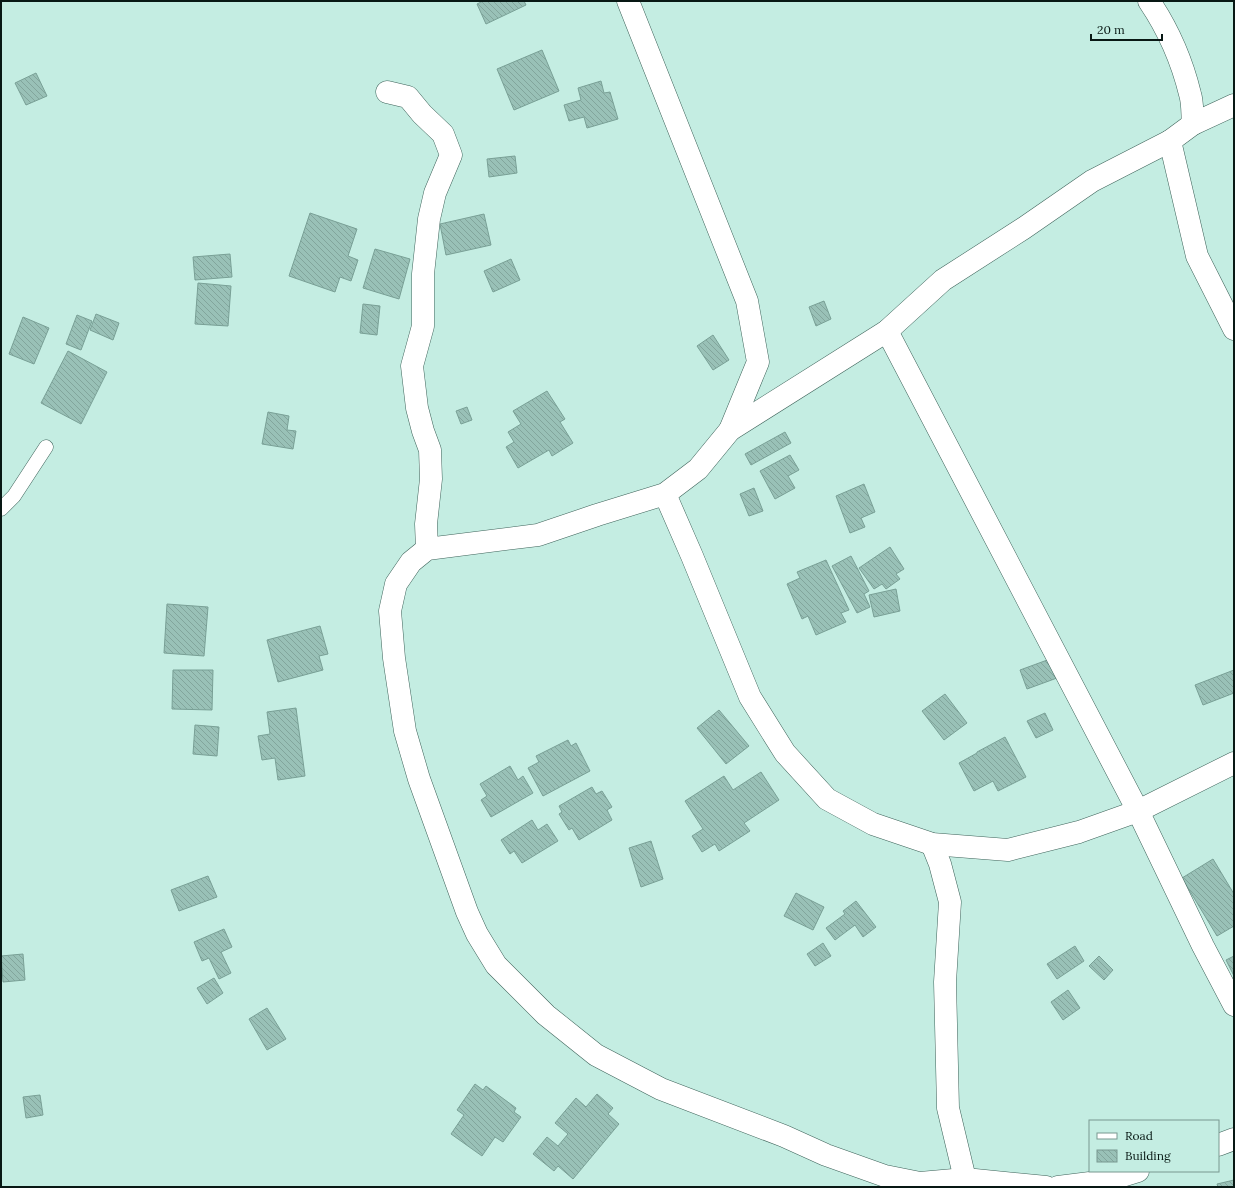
<svg xmlns="http://www.w3.org/2000/svg" width="1235" height="1188" font-family="Lora,serif">
	<defs>
		<pattern id="building-back-hatch" width="6" height="6" patternUnits="userSpaceOnUse"><rect width="6" height="6" fill="#99c1b7"/><path d="M-1 5l2 2M0 0l6 6M5-1l2 2" fill="none" stroke="#82a59c"/></pattern>
	</defs>
	<rect width="100%" height="100%" fill="#c4ede2"/>
	<g fill="url(#building-back-hatch)" stroke="#79a096">
		<path d="M 483,1 L 524,1 L 526,5 L 486,24 L 477,4 Z"/>
		<path d="M 542,50 L 559,91 L 514,110 L 497,69 Z"/>
		<path d="M 36,73 L 47,96 L 26,105 L 15,83 Z"/>
		<path d="M 601,81 L 604,93 L 610,92 L 618,119 L 587,128 L 584,117 L 569,121 L 564,105 L 581,100 L 578,88 Z"/>
		<path d="M 515,156 L 517,173 L 489,177 L 487,159 Z"/>
		<path d="M 310,213 L 357,229 L 348,256 L 358,260 L 351,281 L 340,277 L 335,292 L 289,276 Z"/>
		<path d="M 484,214 L 491,245 L 446,255 L 440,224 Z"/>
		<path d="M 375,249 L 410,259 L 399,299 L 363,288 Z"/>
		<path d="M 230,254 L 232,277 L 195,280 L 193,257 Z"/>
		<path d="M 511,259 L 520,280 L 493,292 L 484,271 Z"/>
		<path d="M 198,283 L 231,286 L 228,326 L 195,324 Z"/>
		<path d="M 824,301 L 831,319 L 816,326 L 809,307 Z"/>
		<path d="M 363,304 L 380,306 L 377,335 L 360,333 Z"/>
		<path d="M 96,314 L 119,323 L 113,340 L 90,330 Z"/>
		<path d="M 77,315 L 92,321 L 81,350 L 66,344 Z"/>
		<path d="M 23,317 L 49,328 L 34,364 L 9,354 Z"/>
		<path d="M 713,335 L 729,360 L 713,370 L 697,346 Z"/>
		<path d="M 68,351 L 107,372 L 81,424 L 41,403 Z"/>
		<path d="M 547,391 L 565,419 L 560,422 L 573,443 L 552,456 L 549,450 L 518,468 L 506,447 L 514,442 L 508,432 L 521,424 L 513,411 Z"/>
		<path d="M 467,407 L 472,420 L 461,424 L 456,411 Z"/>
		<path d="M 268,412 L 289,416 L 287,430 L 296,431 L 293,449 L 262,444 Z"/>
		<path d="M 785,432 L 791,443 L 751,465 L 745,454 Z"/>
		<path d="M 790,455 L 799,470 L 788,476 L 795,488 L 775,499 L 760,471 Z"/>
		<path d="M 864,484 L 875,512 L 861,518 L 865,527 L 850,533 L 836,496 Z"/>
		<path d="M 754,488 L 763,511 L 749,516 L 740,494 Z"/>
		<path d="M 890,547 L 904,569 L 896,574 L 900,579 L 886,589 L 882,584 L 874,589 L 859,568 Z"/>
		<path d="M 851,556 L 869,591 L 864,594 L 870,607 L 857,613 L 832,566 Z"/>
		<path d="M 826,560 L 849,610 L 841,613 L 846,622 L 816,635 L 808,616 L 802,619 L 787,584 L 800,578 L 797,572 Z"/>
		<path d="M 896,589 L 900,611 L 874,617 L 869,595 Z"/>
		<path d="M 167,604 L 208,607 L 204,656 L 164,653 Z"/>
		<path d="M 320,626 L 328,654 L 319,656 L 323,670 L 278,682 L 267,640 Z"/>
		<path d="M 1050,659 L 1057,678 L 1027,689 L 1020,670 Z"/>
		<path d="M 173,670 L 213,670 L 212,710 L 172,709 Z"/>
		<path d="M 1234,670 L 1234,693 L 1203,705 L 1195,685 Z"/>
		<path d="M 945,694 L 967,723 L 944,740 L 922,711 Z"/>
		<path d="M 296,708 L 305,776 L 278,780 L 275,758 L 262,760 L 258,736 L 270,734 L 267,712 Z"/>
		<path d="M 719,710 L 749,746 L 726,764 L 697,728 Z"/>
		<path d="M 1045,713 L 1053,730 L 1036,738 L 1027,721 Z"/>
		<path d="M 195,725 L 219,727 L 217,756 L 193,754 Z"/>
		<path d="M 1005,737 L 1026,777 L 998,791 L 993,781 L 974,791 L 959,763 L 977,753 L 977,752 Z"/>
		<path d="M 568,740 L 571,746 L 576,743 L 590,771 L 543,796 L 528,768 L 539,762 L 536,756 Z"/>
		<path d="M 510,766 L 518,780 L 523,776 L 533,793 L 491,817 L 481,800 L 487,796 L 480,784 Z"/>
		<path d="M 761,772 L 779,800 L 744,823 L 750,831 L 719,851 L 715,844 L 702,852 L 692,836 L 703,829 L 685,801 L 724,776 L 733,790 Z"/>
		<path d="M 592,787 L 596,794 L 602,791 L 612,807 L 607,810 L 612,820 L 579,840 L 572,828 L 569,830 L 559,814 L 562,812 L 559,806 Z"/>
		<path d="M 532,820 L 538,830 L 547,824 L 558,841 L 522,863 L 514,851 L 510,854 L 501,840 Z"/>
		<path d="M 651,841 L 663,879 L 641,887 L 629,848 Z"/>
		<path d="M 1213,859 L 1234,894 L 1234,926 L 1217,936 L 1182,878 Z"/>
		<path d="M 208,876 L 217,897 L 179,911 L 171,890 Z"/>
		<path d="M 796,893 L 824,907 L 813,930 L 784,916 Z"/>
		<path d="M 856,901 L 876,927 L 863,937 L 855,925 L 835,940 L 826,928 L 845,914 L 843,911 Z"/>
		<path d="M 224,929 L 232,947 L 221,952 L 231,973 L 219,979 L 209,958 L 202,961 L 194,942 Z"/>
		<path d="M 823,943 L 831,956 L 815,966 L 807,954 Z"/>
		<path d="M 1075,946 L 1084,961 L 1057,979 L 1047,964 Z"/>
		<path d="M 23,954 L 25,980 L 3,982 L 1,956 Z"/>
		<path d="M 1099,956 L 1113,970 L 1104,980 L 1089,966 Z"/>
		<path d="M 1234,956 L 1234,976 L 1226,960 Z"/>
		<path d="M 214,978 L 223,993 L 207,1004 L 197,988 Z"/>
		<path d="M 1068,990 L 1080,1008 L 1063,1020 L 1051,1002 Z"/>
		<path d="M 267,1008 L 286,1039 L 267,1050 L 249,1019 Z"/>
		<path d="M 475,1084 L 483,1090 L 486,1086 L 516,1108 L 514,1112 L 521,1117 L 503,1142 L 495,1137 L 482,1156 L 451,1134 L 464,1115 L 457,1110 Z"/>
		<path d="M 597,1094 L 613,1108 L 608,1114 L 619,1124 L 573,1179 L 558,1166 L 554,1171 L 533,1154 L 547,1137 L 558,1146 L 568,1134 L 555,1123 L 576,1098 L 586,1107 Z"/>
		<path d="M 40,1095 L 43,1115 L 26,1118 L 23,1097 Z"/>
		<path d="M 1234,1180 L 1234,1187 L 1218,1187 L 1217,1184 Z"/>
	</g>
	<g fill="none" stroke-linecap="round" stroke-linejoin="round">
		<defs>
			<path id="lane" d="M 1,509 L 14,496 L 46,447"/>
			<g id="street">
				<path d="M 628,1 L 747,301 L 758,362 L 730,430"/>
				<path d="M 1149,1 C 1168,29 1182,61 1190,94 C 1193,103 1192,115 1193,124"/>
				<path d="M 387,92 L 408,97 L 422,114 L 443,134 L 451,155 L 435,193 L 429,219 L 423,274 L 423,326 L 412,366 L 417,408 L 423,431 L 430,450 L 431,479 L 426,524 L 427,549"/>
				<path d="M 1170,141 L 1197,256 L 1234,329"/>
				<path d="M 887,331 L 1138,811 L 1203,946 L 1234,1005"/>
				<path d="M 665,494 L 692,556 L 750,697 L 785,753 L 827,799 L 873,824 L 932,844 L 1008,850 L 1079,832 L 1138,811 L 1234,763"/>
				<path d="M 932,844 L 940,864 L 950,902 L 945,982 L 948,1108 L 965,1179"/>
				<path d="M 1218,1145 L 1234,1139"/>
				<path d="M 1046,1187 L 965,1179 L 920,1183 L 885,1176 L 826,1155 L 784,1136 L 661,1089 L 596,1055 L 546,1015 L 496,965 L 477,934 L 467,912 L 419,779 L 405,731 L 394,658 L 390,611 L 396,584 L 411,562 L 427,549 L 538,535 L 597,515 L 665,494 L 698,469 L 730,430 L 887,331 L 943,280 L 1024,228 L 1092,181 L 1170,141 L 1193,124 L 1234,105"/>
				<path d="M 1058,1187 L 1106,1181 L 1138,1171"/>
			</g>
		</defs>
		<use href="#lane" stroke="#3e635a" stroke-width="15"/>
		<use href="#street" stroke="#3e635a" stroke-width="23"/>
		<use href="#lane" stroke="#fff" stroke-width="14"/>
		<use href="#street" stroke="#fff" stroke-width="22"/>
	</g>
	<rect width="1235" height="1188" fill="none" stroke="#081814" stroke-width="4"/>
	<rect x="1089" y="1120" width="130" height="52" fill="#c4ede2" stroke="#799890"/>
	<rect x="1097" y="1133" width="20" height="6" fill="#ffffff" stroke="#799890"/>
	<text x="1125" y="1140" font-size="12" fill="#081814">Road</text>
	<rect x="1097" y="1150" width="20" height="12" fill="url(#building-back-hatch)" stroke="#799890"/>
	<text x="1125" y="1160" font-size="12" fill="#081814">Building</text>
	<path d="M1091 34v6h71v-6" fill="none" stroke="#081814" stroke-width="2"/>
	<text x="1097" y="34" font-size="12" fill="#081814" stroke="#c4ede2" stroke-width="3" paint-order="stroke">20 m</text>
</svg>
